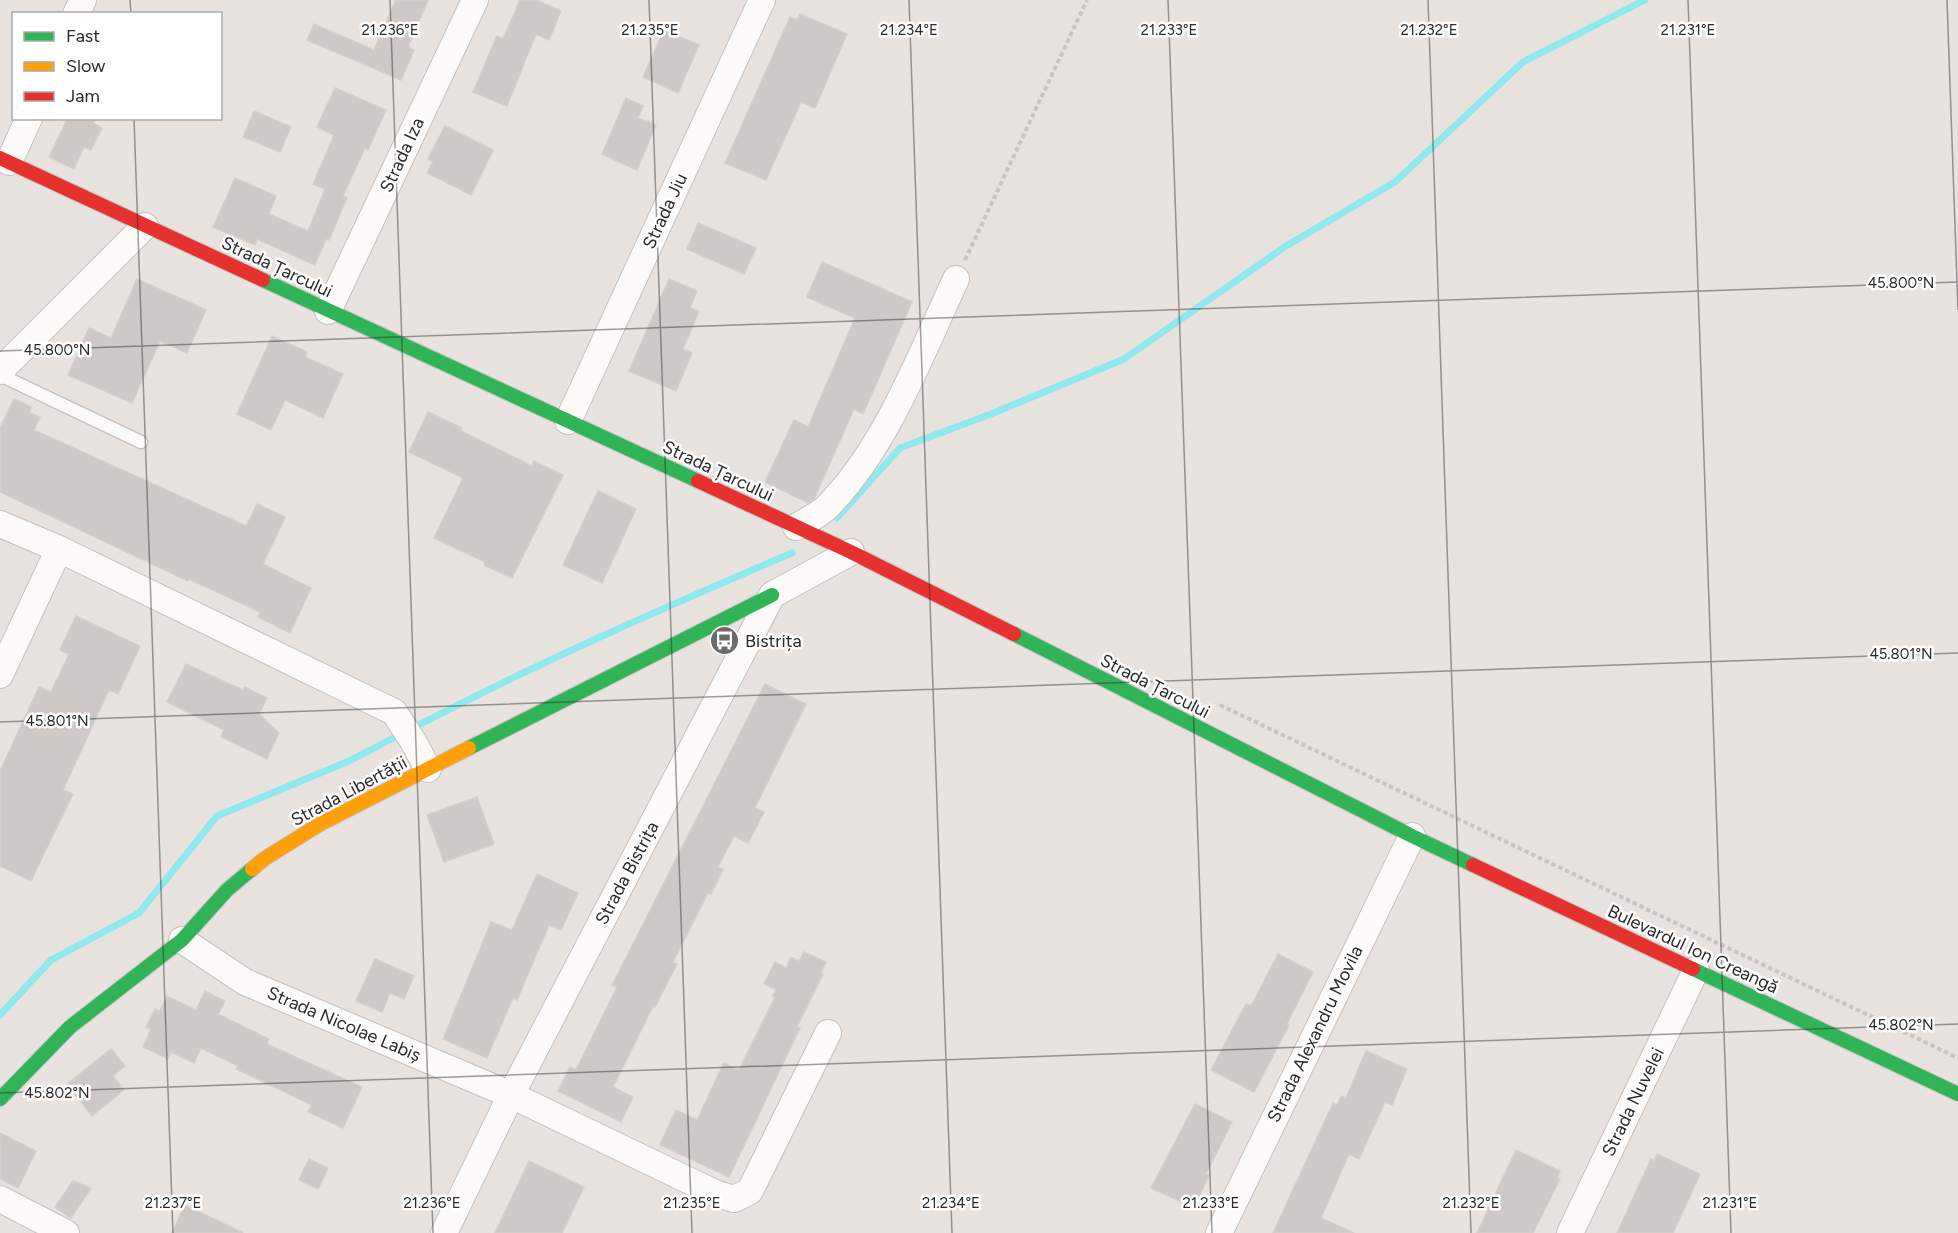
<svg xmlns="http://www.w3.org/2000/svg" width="1958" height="1233" font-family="Figtree,sans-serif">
	<rect width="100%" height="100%" fill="#e9e3df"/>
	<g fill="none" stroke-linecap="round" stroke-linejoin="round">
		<g stroke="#8fe8ee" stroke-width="7">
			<path d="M 837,518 L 900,448 L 991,414 L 1124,359 L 1286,246 L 1395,182 L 1523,62 L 1645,0"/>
			<path d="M 411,729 C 535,664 663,608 792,553"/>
			<path d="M 0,1015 L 51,960 L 139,913 L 217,816 L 349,761 L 401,734"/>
		</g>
	</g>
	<g fill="#cec9c6" stroke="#d4cfcb" stroke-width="1.5">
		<path d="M 396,0 L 428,0 L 408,47 L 414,50 L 401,80 L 307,40 L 314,24 L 374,50 Z"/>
		<path d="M 520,0 L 536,0 L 561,11 L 549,40 L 536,34 L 507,106 L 473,92 L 497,36 L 503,39 Z"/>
		<path d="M 800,14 L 847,34 L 815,108 L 801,102 L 766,180 L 725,163 L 790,17 L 797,20 Z"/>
		<path d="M 664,30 L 699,45 L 678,93 L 643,77 Z"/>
		<path d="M 335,88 L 386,110 L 368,150 L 365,148 L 343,196 L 347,198 L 329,240 L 326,239 L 315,265 L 257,239 L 255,245 L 213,227 L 235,178 L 276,196 L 269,214 L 308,231 L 325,189 L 313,184 L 334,135 L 317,127 Z"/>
		<path d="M 626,98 L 643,106 L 638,118 L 656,125 L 637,170 L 602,154 Z"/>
		<path d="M 254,111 L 291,127 L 280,152 L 243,137 Z"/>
		<path d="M 68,118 L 95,118 L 93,123 L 102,128 L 91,150 L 84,147 L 74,169 L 49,157 Z"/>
		<path d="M 445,126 L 493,150 L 471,195 L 427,173 L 433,162 L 428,159 Z"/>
		<path d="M 698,223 L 756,248 L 744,274 L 687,249 Z"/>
		<path d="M 822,262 L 912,302 L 863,414 L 854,409 L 814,499 L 808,503 L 765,482 L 794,420 L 808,427 L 855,318 L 807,297 Z"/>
		<path d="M 137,279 L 206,310 L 187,353 L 160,341 L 132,403 L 68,375 L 89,328 L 111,338 Z"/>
		<path d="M 669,279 L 697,291 L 690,308 L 699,311 L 683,349 L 692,353 L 676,391 L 629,371 Z"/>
		<path d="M 272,336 L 307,352 L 305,357 L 343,374 L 323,418 L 285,400 L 271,430 L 237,414 Z"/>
		<path d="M 14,399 L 31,407 L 30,413 L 40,417 L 34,430 L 246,526 L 257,504 L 285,517 L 263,564 L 311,588 L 290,633 L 258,617 L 260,612 L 189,579 L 188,581 L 0,492 L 0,428 Z"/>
		<path d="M 428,412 L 462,428 L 461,431 L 532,466 L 534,461 L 563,475 L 512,578 L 484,565 L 485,562 L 434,538 L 463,478 L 409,452 Z"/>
		<path d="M 598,491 L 636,509 L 602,583 L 563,565 Z"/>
		<path d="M 76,616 L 140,646 L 118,694 L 109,690 L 63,790 L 73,794 L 31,881 L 0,866 L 0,771 L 39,687 L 51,692 L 69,654 L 60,650 Z"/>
		<path d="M 186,664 L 243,690 L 245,687 L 267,698 L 259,714 L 279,733 L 267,759 L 221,737 L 224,730 L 167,702 Z"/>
		<path d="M 765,684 L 806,704 L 755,808 L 764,812 L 748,843 L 734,836 L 718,867 L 723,870 L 711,894 L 708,893 L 673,962 L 677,964 L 655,1007 L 653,1006 L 613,1087 L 633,1097 L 621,1122 L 558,1091 L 570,1067 L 576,1070 L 617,987 L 612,985 Z"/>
		<path d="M 477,797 L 494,844 L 444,862 L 427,815 Z"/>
		<path d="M 537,874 L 578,893 L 561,930 L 549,925 L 517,1000 L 513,998 L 487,1058 L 443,1039 L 491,922 L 512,930 Z"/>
		<path d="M 804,952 L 826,962 L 821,973 L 823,974 L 797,1027 L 800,1028 L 729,1177 L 660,1145 L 676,1110 L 697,1120 L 724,1063 L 739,1070 L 775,997 L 773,996 L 776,990 L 764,984 L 775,962 L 786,968 L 791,957 L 799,961 Z"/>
		<path d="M 1278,954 L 1313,972 L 1287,1024 L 1289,1025 L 1254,1092 L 1211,1070 L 1246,1004 L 1251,1006 Z"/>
		<path d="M 375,959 L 414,976 L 404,999 L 390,993 L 382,1012 L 356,1001 Z"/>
		<path d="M 205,991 L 225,1001 L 218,1014 L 269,1039 L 267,1044 L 362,1087 L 343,1128 L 308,1112 L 312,1105 L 236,1069 L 238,1066 L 201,1048 L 194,1063 L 171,1052 L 168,1059 L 143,1047 L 151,1029 L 146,1027 L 155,1009 L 160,1011 L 167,996 L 196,1010 Z"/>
		<path d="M 111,1049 L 125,1066 L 113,1076 L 124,1090 L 92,1116 L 67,1084 Z"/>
		<path d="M 1366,1051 L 1407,1069 L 1392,1105 L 1385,1102 L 1359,1159 L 1349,1154 L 1321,1218 L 1354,1233 L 1273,1233 L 1333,1103 L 1337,1105 L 1341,1096 L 1346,1098 Z"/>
		<path d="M 1195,1104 L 1232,1122 L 1206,1174 L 1209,1175 L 1194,1208 L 1151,1188 Z"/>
		<path d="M 0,1133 L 36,1151 L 18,1188 L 0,1179 Z"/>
		<path d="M 1516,1150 L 1560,1171 L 1557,1178 L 1560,1179 L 1533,1233 L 1477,1233 Z"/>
		<path d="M 1657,1154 L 1700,1174 L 1673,1233 L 1617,1233 L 1651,1159 L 1654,1161 Z"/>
		<path d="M 309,1159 L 328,1168 L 318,1189 L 299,1180 Z"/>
		<path d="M 529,1161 L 584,1187 L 562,1233 L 495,1233 Z"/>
		<path d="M 73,1181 L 91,1188 L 71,1218 L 55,1207 Z"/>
		<path d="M 185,1205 L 243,1233 L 172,1233 Z"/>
	</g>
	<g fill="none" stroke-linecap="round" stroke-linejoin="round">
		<defs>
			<path id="lane" d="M 0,375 L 141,442"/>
			<g id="street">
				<path d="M 76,14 L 83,0"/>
				<path d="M 9,162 L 29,118"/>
				<path d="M 328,311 L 475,0"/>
				<path d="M 0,371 L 145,226"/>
				<path d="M 568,421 L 762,0"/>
				<path d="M 0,524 L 59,549 L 394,712 L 413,741 L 428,769"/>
				<path d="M 796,527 C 806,521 819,515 827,507 C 886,448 921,354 956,279"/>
				<path d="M 0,675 L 59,549"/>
				<path d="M 182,940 L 245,982 L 511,1095 L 717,1194 L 734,1199 L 750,1191 L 828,1033"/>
				<path d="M 0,1199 L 66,1233"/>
				<path d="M 444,1233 L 511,1095 L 772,595 L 851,552"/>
				<path d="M 1219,1233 L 1412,836"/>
				<path d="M 1570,1233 L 1696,970"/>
			</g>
			<g id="fast">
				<path d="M 263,280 L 698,481"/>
				<path d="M 1014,634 L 1412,836 L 1473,865"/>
				<path d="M 469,748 L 772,595"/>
				<path d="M 1693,969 L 1958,1094"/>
				<path d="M 0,1099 L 70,1027 L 182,940 L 227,890 L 252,869"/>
			</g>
			<path id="slow" d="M 252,869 L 264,859 L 320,824 L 469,748"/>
			<g id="jam">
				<path d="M 0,158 L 263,280"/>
				<path d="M 698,481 L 851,552 L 1014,634"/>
				<path d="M 1473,865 L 1693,969"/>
			</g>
		</defs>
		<use href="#lane" stroke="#c2c1c1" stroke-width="15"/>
		<use href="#street" stroke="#c2c1c1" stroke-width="28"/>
		<use href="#fast" stroke="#c2c1c1" stroke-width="16"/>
		<use href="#slow" stroke="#c2c1c1" stroke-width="16"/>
		<use href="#jam" stroke="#c2c1c1" stroke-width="16"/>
		<g stroke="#c6c5c5" stroke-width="4" stroke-dasharray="4.5 3" stroke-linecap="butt">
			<path d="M 965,260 L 1087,0"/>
			<path d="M 1220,705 L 1958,1058"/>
		</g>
		<use href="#lane" stroke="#fcfbfa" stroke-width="12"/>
		<use href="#street" stroke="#fcfbfa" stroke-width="26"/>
		<use href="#fast" stroke="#30b455" stroke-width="14"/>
		<use href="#slow" stroke="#ff9f0a" stroke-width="14"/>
		<use href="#jam" stroke="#e5322d" stroke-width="14"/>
	</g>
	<path fill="none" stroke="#2a2a2a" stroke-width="1.5" stroke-opacity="0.45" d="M 130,0 L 131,14M 390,0 L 433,1233M 649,0 L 692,1233M 909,0 L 952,1233M 1168,0 L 1212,1233M 1428,0 L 1471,1233M 1688,0 L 1731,1233M 1947,0 L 1958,310M 134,118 L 173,1233M 0,351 L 1958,282M 0,722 L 1958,653M 0,1093 L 1958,1024"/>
	<defs>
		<symbol id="bus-disc" viewBox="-11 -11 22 22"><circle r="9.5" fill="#6d6b69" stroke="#fff"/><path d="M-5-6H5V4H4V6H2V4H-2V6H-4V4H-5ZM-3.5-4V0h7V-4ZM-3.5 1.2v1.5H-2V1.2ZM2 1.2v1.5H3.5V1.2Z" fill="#fff"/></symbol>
	</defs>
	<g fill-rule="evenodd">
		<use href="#bus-disc" x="708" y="624" width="33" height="33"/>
	</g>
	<g text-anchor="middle" stroke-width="5" stroke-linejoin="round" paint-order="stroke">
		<g font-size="18" fill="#2a2a2a" stroke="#fff">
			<text transform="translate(402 155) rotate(-65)" y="6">Strada Iza</text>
			<text transform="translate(665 211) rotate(-65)" y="6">Strada Jiu</text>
			<text transform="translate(277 267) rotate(25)" y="6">Strada Țarcului</text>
			<text transform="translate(718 471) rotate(25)" y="6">Strada Țarcului</text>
			<text transform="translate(1155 686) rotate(27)" y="6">Strada Țarcului</text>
			<text transform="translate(349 791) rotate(-28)" y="6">Strada Libertății</text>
			<text transform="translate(627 873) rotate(-62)" y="6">Strada Bistrița</text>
			<text transform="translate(1693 949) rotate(25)" y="6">Bulevardul Ion Creangă</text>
			<text transform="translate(344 1024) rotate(23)" y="6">Strada Nicolae Labiș</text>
			<text transform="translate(1315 1034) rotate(-64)" y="6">Strada Alexandru Movila</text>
			<text transform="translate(1633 1102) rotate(-64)" y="6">Strada Nuvelei</text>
		</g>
		<g font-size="18" fill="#2a2a2a" stroke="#fff" text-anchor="start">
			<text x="745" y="647">Bistrița</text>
		</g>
	</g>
	<g font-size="15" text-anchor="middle" fill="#2a2a2a" stroke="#fff" stroke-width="5" stroke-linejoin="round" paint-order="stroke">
		<text x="390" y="35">21.236°E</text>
		<text x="650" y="35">21.235°E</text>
		<text x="909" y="35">21.234°E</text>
		<text x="1169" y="35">21.233°E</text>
		<text x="1429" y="35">21.232°E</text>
		<text x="1688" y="35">21.231°E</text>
		<text x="1901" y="288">45.800°N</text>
		<text x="57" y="355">45.800°N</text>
		<text x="1901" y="659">45.801°N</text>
		<text x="57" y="726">45.801°N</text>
		<text x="1901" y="1030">45.802°N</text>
		<text x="57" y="1098">45.802°N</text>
		<text x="173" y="1208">21.237°E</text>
		<text x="432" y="1208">21.236°E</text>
		<text x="692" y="1208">21.235°E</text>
		<text x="951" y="1208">21.234°E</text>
		<text x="1211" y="1208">21.233°E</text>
		<text x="1471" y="1208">21.232°E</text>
		<text x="1730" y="1208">21.231°E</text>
	</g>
	<rect x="12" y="12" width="210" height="108" fill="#ffffff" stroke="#aaaaaa" stroke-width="1.5"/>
	<rect x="24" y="32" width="30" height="9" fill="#30b455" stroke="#aaaaaa" stroke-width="1.5"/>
	<text x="66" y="42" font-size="18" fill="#2a2a2a">Fast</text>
	<rect x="24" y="62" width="30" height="9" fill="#ff9f0a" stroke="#aaaaaa" stroke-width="1.5"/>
	<text x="66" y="72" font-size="18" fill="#2a2a2a">Slow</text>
	<rect x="24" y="92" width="30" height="9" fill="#e5322d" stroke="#aaaaaa" stroke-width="1.5"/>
	<text x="66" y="102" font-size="18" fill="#2a2a2a">Jam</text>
</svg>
